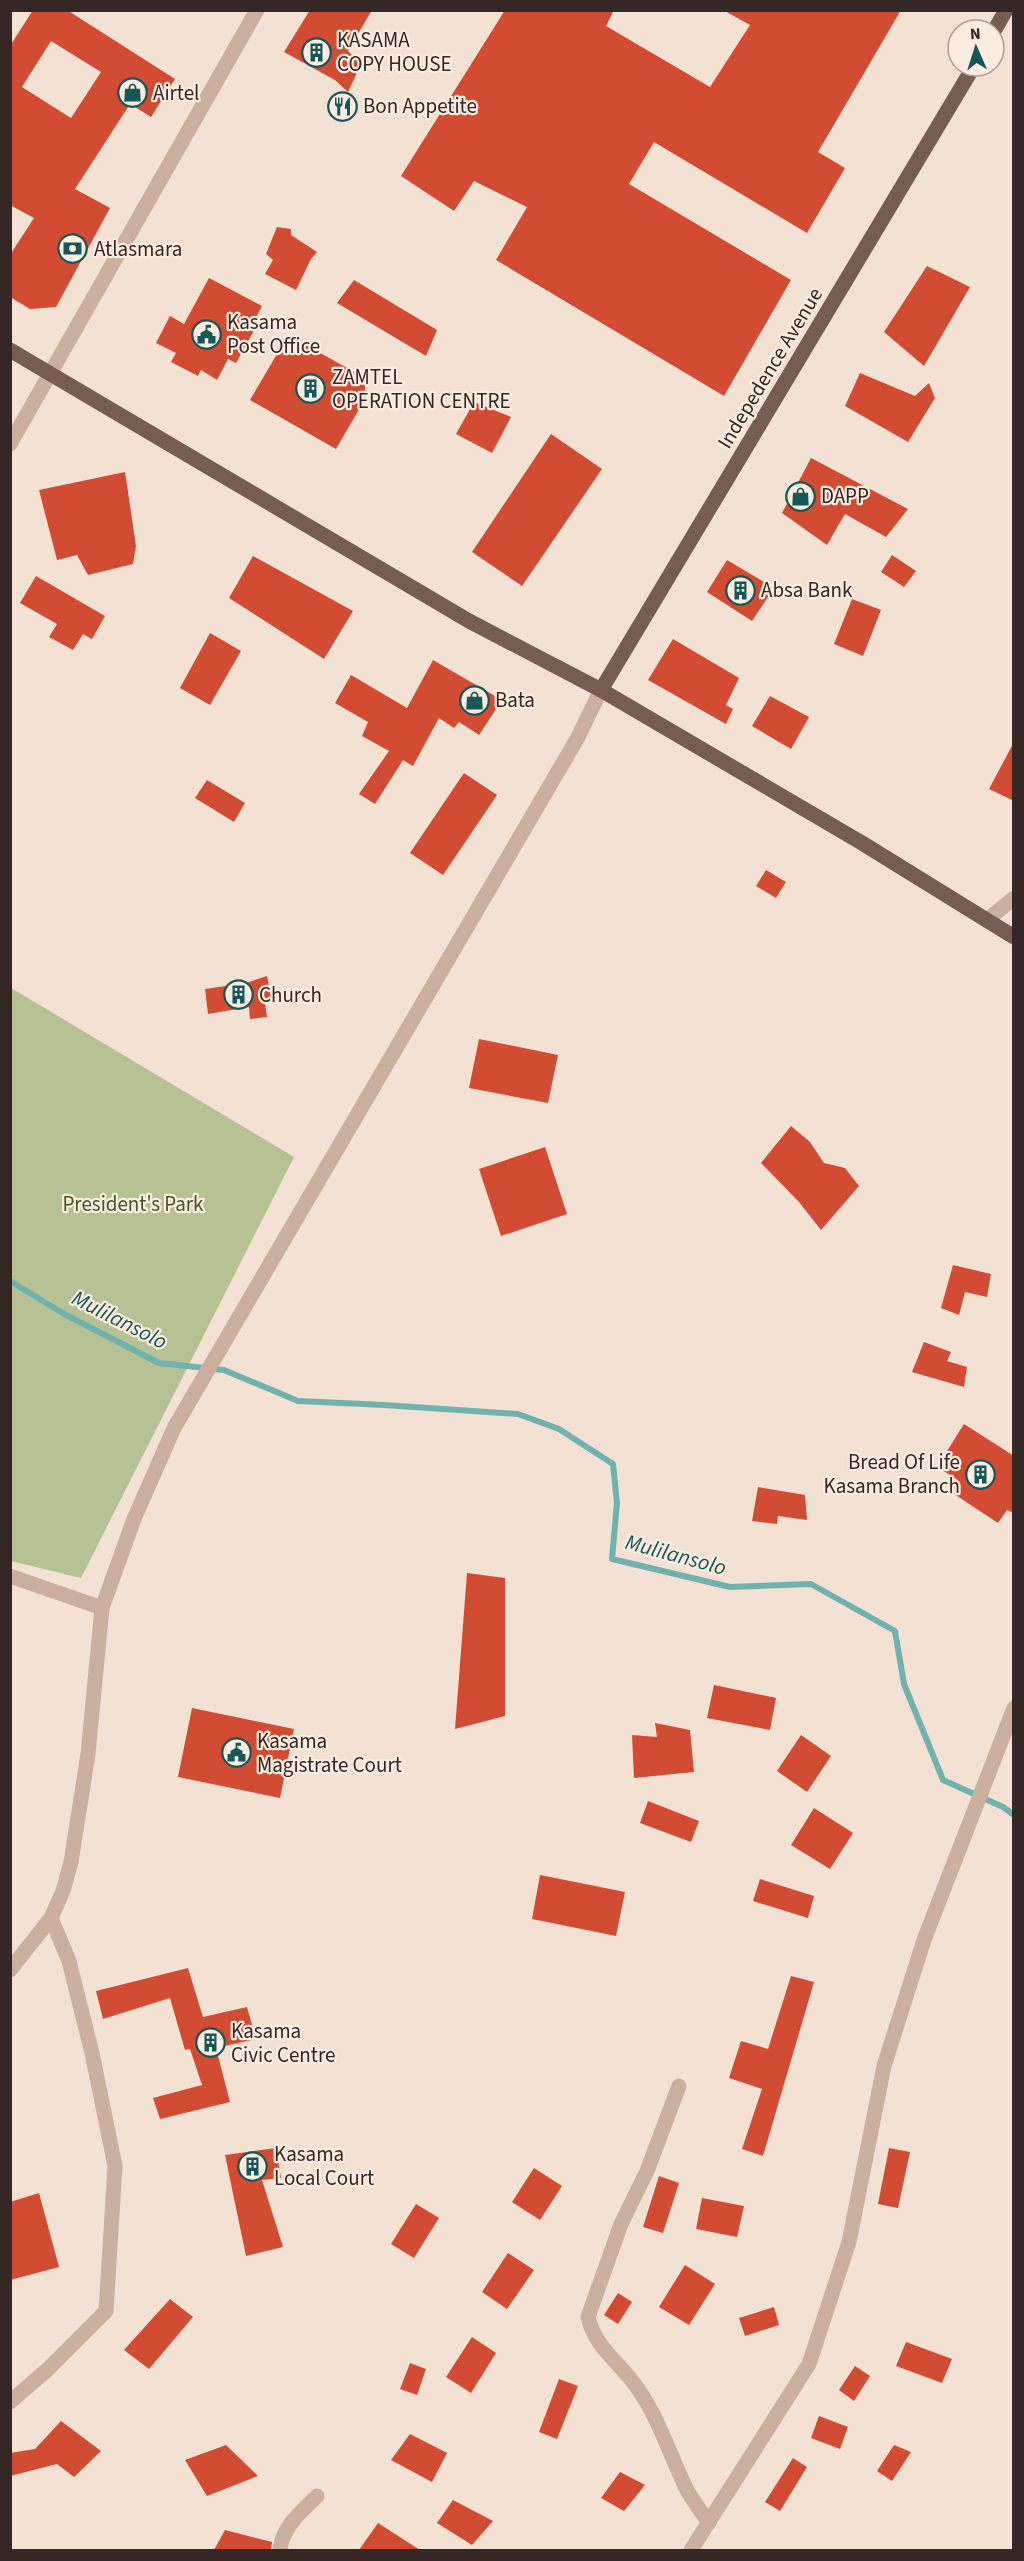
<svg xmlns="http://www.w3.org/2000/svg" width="1024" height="2561" font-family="'Source Sans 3',sans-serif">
	<rect width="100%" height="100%" fill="#f3e1d4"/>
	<path fill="#b6c293" d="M 11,988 L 294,1157 L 81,1578 L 11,1561 Z"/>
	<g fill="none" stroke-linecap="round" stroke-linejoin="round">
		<path stroke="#71b2af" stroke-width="6" d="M 10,1281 L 66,1315 L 159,1363 L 224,1370 L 298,1401 L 384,1405 L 518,1414 L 559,1429 L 613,1464 L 617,1503 L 612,1559 L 730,1587 L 811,1584 L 895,1631 L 904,1684 L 943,1780 L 1003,1807 L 1014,1815"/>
	</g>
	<g fill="#d14c33" fill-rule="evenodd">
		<path d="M 33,10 L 67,10 L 175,79 L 151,117 L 130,104 L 75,189 L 110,208 L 56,307 L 30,309 L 10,297 L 10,255 L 34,218 L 10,205 L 10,46 ZM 51,41 L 101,72 L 71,118 L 22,87 Z"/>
		<path d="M 310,10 L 372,10 L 348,51 L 361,64 L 348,92 L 335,80 L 284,52 Z"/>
		<path d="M 505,10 L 614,10 L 606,26 L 710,87 L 750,25 L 723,10 L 901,10 L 818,152 L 845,168 L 807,233 L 654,142 L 629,184 L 791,280 L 724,396 L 496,260 L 527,207 L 474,181 L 454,211 L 401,176 Z"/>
		<path d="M 277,227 L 291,229 L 291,235 L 317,252 L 311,259 L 296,290 L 265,274 L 273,260 L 266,254 Z"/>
		<path d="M 927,266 L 970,287 L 924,366 L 884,332 Z"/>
		<path d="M 209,278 L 262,306 L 253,323 L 257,325 L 236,363 L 228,359 L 217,380 L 201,370 L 198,376 L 171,362 L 176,353 L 156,343 L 170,316 L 184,324 Z"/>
		<path d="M 354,280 L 437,330 L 426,356 L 337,303 Z"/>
		<path d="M 288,335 L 365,378 L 365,399 L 336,449 L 250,400 Z"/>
		<path d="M 860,373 L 915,396 L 929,383 L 935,398 L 908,442 L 845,406 Z"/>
		<path d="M 474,402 L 511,417 L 492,453 L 456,434 Z"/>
		<path d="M 551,434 L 602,469 L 522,586 L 472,552 Z"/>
		<path d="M 811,458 L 908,509 L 886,537 L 845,514 L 827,545 L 782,513 Z"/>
		<path d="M 125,472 L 136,546 L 133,564 L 88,575 L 77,555 L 57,560 L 39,490 Z"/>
		<path d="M 892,555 L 916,571 L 904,587 L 881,572 Z"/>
		<path d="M 253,556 L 353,611 L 324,659 L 229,598 Z"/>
		<path d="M 727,560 L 774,588 L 752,621 L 707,592 Z"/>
		<path d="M 36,576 L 105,616 L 92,639 L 83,634 L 73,650 L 49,637 L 57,624 L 20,603 Z"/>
		<path d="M 852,599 L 881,610 L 863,656 L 834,644 Z"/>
		<path d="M 210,633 L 241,651 L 210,705 L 180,688 Z"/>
		<path d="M 673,639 L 739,678 L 726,705 L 733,709 L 726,724 L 648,680 Z"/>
		<path d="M 433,660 L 502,700 L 479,735 L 459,722 L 454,728 L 439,718 L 413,766 L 403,760 L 375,804 L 359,794 L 389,751 L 362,736 L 368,722 L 335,703 L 351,675 L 407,708 Z"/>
		<path d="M 770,696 L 809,717 L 791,749 L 752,726 Z"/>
		<path d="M 1014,742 L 1014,801 L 989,789 Z"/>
		<path d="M 464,773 L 497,795 L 443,875 L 410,853 Z"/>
		<path d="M 207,780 L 245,803 L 234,822 L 195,798 Z"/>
		<path d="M 766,870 L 786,882 L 776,898 L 756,886 Z"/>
		<path d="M 267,976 L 272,1001 L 265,1003 L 267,1017 L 250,1019 L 249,1007 L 208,1014 L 205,989 L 246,983 Z"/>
		<path d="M 479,1039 L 558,1055 L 548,1103 L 469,1088 Z"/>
		<path d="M 791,1126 L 810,1142 L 824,1163 L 845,1168 L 859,1186 L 821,1230 L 799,1202 L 761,1163 Z"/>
		<path d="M 545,1147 L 567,1214 L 501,1236 L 479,1169 Z"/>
		<path d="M 953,1265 L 991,1274 L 987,1297 L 965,1292 L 959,1315 L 941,1308 Z"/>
		<path d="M 924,1342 L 951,1352 L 947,1361 L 967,1367 L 964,1387 L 912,1372 Z"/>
		<path d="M 964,1424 L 1014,1456 L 1014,1513 L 1007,1510 L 998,1523 L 948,1490 L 958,1480 L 937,1467 Z"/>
		<path d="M 758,1487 L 805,1495 L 807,1520 L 778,1516 L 777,1524 L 752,1521 Z"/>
		<path d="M 467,1573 L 505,1578 L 505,1716 L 455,1729 Z"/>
		<path d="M 714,1685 L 776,1698 L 770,1730 L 707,1718 Z"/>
		<path d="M 192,1708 L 294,1729 L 280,1798 L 178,1777 Z"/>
		<path d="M 655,1723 L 690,1730 L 694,1772 L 634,1778 L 632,1735 L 657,1737 Z"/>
		<path d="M 801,1735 L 831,1756 L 807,1792 L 777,1771 Z"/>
		<path d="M 648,1801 L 699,1821 L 691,1842 L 640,1823 Z"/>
		<path d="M 814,1808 L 853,1833 L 830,1869 L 791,1845 Z"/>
		<path d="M 540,1875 L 625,1892 L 616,1936 L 532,1919 Z"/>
		<path d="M 760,1879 L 814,1896 L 808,1918 L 753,1901 Z"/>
		<path d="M 188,1968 L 203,2017 L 247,2007 L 256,2039 L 216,2048 L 230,2102 L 160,2119 L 153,2098 L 202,2085 L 190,2049 L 185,2050 L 170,1998 L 103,2019 L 96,1991 Z"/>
		<path d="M 791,1976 L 814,1982 L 763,2156 L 742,2149 L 762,2089 L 729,2078 L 741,2041 L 768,2049 Z"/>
		<path d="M 276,2148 L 281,2178 L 262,2180 L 283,2247 L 246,2256 L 225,2155 Z"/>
		<path d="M 889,2148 L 910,2152 L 898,2208 L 878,2204 Z"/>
		<path d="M 534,2168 L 562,2186 L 540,2220 L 512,2202 Z"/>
		<path d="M 659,2176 L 679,2183 L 663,2233 L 643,2227 Z"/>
		<path d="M 39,2193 L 59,2267 L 10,2280 L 10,2202 Z"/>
		<path d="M 702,2198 L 744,2206 L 737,2237 L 696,2229 Z"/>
		<path d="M 416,2204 L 439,2218 L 414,2258 L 391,2244 Z"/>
		<path d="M 508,2253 L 534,2270 L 507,2309 L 482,2292 Z"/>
		<path d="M 685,2265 L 715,2284 L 689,2325 L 659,2307 Z"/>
		<path d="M 618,2293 L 632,2302 L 618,2324 L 604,2315 Z"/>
		<path d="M 170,2299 L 193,2317 L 149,2369 L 124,2350 Z"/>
		<path d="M 774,2307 L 779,2325 L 745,2336 L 739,2318 Z"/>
		<path d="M 472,2337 L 496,2353 L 471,2393 L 446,2377 Z"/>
		<path d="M 906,2342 L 952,2359 L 942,2383 L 896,2366 Z"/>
		<path d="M 410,2363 L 426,2369 L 417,2395 L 400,2389 Z"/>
		<path d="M 855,2366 L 870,2376 L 854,2401 L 839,2390 Z"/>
		<path d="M 559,2379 L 578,2386 L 557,2439 L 539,2432 Z"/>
		<path d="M 819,2416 L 848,2427 L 840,2449 L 811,2438 Z"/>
		<path d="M 61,2421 L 101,2451 L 74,2477 L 57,2464 L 10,2476 L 10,2453 L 35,2449 Z"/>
		<path d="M 410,2434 L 447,2453 L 432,2482 L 391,2460 Z"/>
		<path d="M 226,2445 L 258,2476 L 207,2496 L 185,2460 Z"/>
		<path d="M 894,2445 L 911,2452 L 892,2481 L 877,2471 Z"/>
		<path d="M 793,2458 L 807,2467 L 780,2511 L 765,2502 Z"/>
		<path d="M 620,2472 L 645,2485 L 624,2511 L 601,2498 Z"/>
		<path d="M 453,2500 L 493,2521 L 472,2545 L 437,2523 Z"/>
		<path d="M 378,2523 L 420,2550 L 359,2550 Z"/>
		<path d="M 225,2530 L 272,2542 L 271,2550 L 214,2550 Z"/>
	</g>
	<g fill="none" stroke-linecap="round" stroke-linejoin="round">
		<g stroke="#cbb09f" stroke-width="15">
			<path d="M 10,444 L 257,10"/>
			<path d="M 987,920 L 1014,898"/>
			<path d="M 10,1576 L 102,1608"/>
			<path d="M 10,1970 L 51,1918 L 63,1891 L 71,1862 L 88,1754 L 102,1608 L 134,1519 L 174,1428 L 577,739 L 601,690"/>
			<path d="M 679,2086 L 647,2171 L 621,2224 L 588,2317 C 594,2343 612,2357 629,2377 C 656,2409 668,2451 686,2488 C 692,2500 701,2511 709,2523"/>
			<path d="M 10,2402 L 47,2370 L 106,2311 L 115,2166 L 92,2053 L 69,1961 L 51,1918"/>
			<path d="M 280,2550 C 282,2527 301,2512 317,2496"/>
			<path d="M 691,2550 L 809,2364 L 849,2242 L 884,2066 L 924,1940 L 1014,1708"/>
		</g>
		<g stroke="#775c53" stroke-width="15">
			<path d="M 994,31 L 1006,10"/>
			<path d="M 10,350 L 469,621 L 601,690 L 862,843 L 1014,937"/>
			<path d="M 601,690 L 974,66"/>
		</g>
	</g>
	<defs>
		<symbol id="building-ring" viewBox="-11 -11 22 22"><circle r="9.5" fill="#faece0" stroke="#165857" stroke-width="1.5"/><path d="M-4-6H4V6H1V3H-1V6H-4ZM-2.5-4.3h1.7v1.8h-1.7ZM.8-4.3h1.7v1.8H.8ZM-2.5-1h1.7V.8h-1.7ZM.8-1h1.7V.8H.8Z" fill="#165857"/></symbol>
		<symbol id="shop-ring" viewBox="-11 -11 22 22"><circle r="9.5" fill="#faece0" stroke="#165857" stroke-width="1.5"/><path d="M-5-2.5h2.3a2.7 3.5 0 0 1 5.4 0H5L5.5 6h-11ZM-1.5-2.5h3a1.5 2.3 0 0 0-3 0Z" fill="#165857"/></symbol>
		<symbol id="restaurant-ring" viewBox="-11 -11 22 22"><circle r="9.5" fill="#faece0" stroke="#165857" stroke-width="1.5"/><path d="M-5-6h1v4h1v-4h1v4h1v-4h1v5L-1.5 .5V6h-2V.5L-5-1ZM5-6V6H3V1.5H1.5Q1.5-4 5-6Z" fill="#165857"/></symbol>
		<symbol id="bank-ring" viewBox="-11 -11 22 22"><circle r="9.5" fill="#faece0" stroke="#165857" stroke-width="1.5"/><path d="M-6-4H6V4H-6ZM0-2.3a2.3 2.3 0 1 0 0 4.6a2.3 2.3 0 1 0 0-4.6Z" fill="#165857"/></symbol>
		<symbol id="civic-ring" viewBox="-11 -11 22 22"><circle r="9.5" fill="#faece0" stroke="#165857" stroke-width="1.5"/><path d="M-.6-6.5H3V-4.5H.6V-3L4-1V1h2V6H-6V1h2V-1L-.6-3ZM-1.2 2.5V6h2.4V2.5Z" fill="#165857"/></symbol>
	</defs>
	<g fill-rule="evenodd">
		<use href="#building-ring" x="300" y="36" width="33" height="33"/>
		<use href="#shop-ring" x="116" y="76" width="33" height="33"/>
		<use href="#restaurant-ring" x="326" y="90" width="33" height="33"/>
		<use href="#bank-ring" x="56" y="232" width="33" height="33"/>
		<use href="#civic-ring" x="190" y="318" width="33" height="33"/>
		<use href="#building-ring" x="294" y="372" width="33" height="33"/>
		<use href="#shop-ring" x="784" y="480" width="33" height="33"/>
		<use href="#building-ring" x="724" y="574" width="33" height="33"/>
		<use href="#shop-ring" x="458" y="684" width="33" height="33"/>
		<use href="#building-ring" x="222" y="978" width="33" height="33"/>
		<use href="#building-ring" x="964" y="1458" width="33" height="33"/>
		<use href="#civic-ring" x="220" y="1736" width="33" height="33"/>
		<use href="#building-ring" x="194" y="2026" width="33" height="33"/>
		<use href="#building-ring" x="236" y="2150" width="33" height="33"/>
	</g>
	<g text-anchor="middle" stroke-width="4.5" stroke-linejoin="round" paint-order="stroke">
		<g font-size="21" fill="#342724" stroke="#faece0" text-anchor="start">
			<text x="337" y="47">KASAMA<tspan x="337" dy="24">COPY HOUSE</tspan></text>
			<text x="153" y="100">Airtel</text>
			<text x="363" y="113">Bon Appetite</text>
			<text x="94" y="256">Atlasmara</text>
			<text x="227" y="329">Kasama<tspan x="227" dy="24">Post Office</tspan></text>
			<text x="332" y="384">ZAMTEL<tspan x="332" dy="24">OPERATION CENTRE</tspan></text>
			<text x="821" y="503">DAPP</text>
			<text x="761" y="597">Absa Bank</text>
			<text x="495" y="707">Bata</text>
			<text x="259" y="1002">Church</text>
			<text x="960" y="1469" text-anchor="end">Bread Of Life<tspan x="960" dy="24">Kasama Branch</tspan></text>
			<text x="257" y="1748">Kasama<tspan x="257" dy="24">Magistrate Court</tspan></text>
			<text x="231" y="2038">Kasama<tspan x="231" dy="24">Civic Centre</tspan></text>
			<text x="274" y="2161">Kasama<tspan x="274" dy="24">Local Court</tspan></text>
		</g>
		<g font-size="21" fill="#342724" stroke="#faece0">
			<text transform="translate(770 368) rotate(-59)" y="7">Indepedence Avenue</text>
		</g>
		<g font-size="21" fill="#475425" stroke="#faece0">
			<text x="133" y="1211">President's Park</text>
		</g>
		<g font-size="22" font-style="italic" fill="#165857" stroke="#faece0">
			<text transform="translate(120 1319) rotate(27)" y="8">Mulilansolo</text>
			<text transform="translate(676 1554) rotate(15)" y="8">Mulilansolo</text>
		</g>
	</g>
	<rect width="1024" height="2561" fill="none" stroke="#342724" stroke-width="24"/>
	<g transform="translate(976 48) rotate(357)"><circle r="28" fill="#faece0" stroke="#ab9d95" stroke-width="1.5"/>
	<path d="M0-4.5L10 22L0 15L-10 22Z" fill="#165857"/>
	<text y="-9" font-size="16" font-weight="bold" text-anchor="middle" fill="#342724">N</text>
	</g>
</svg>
